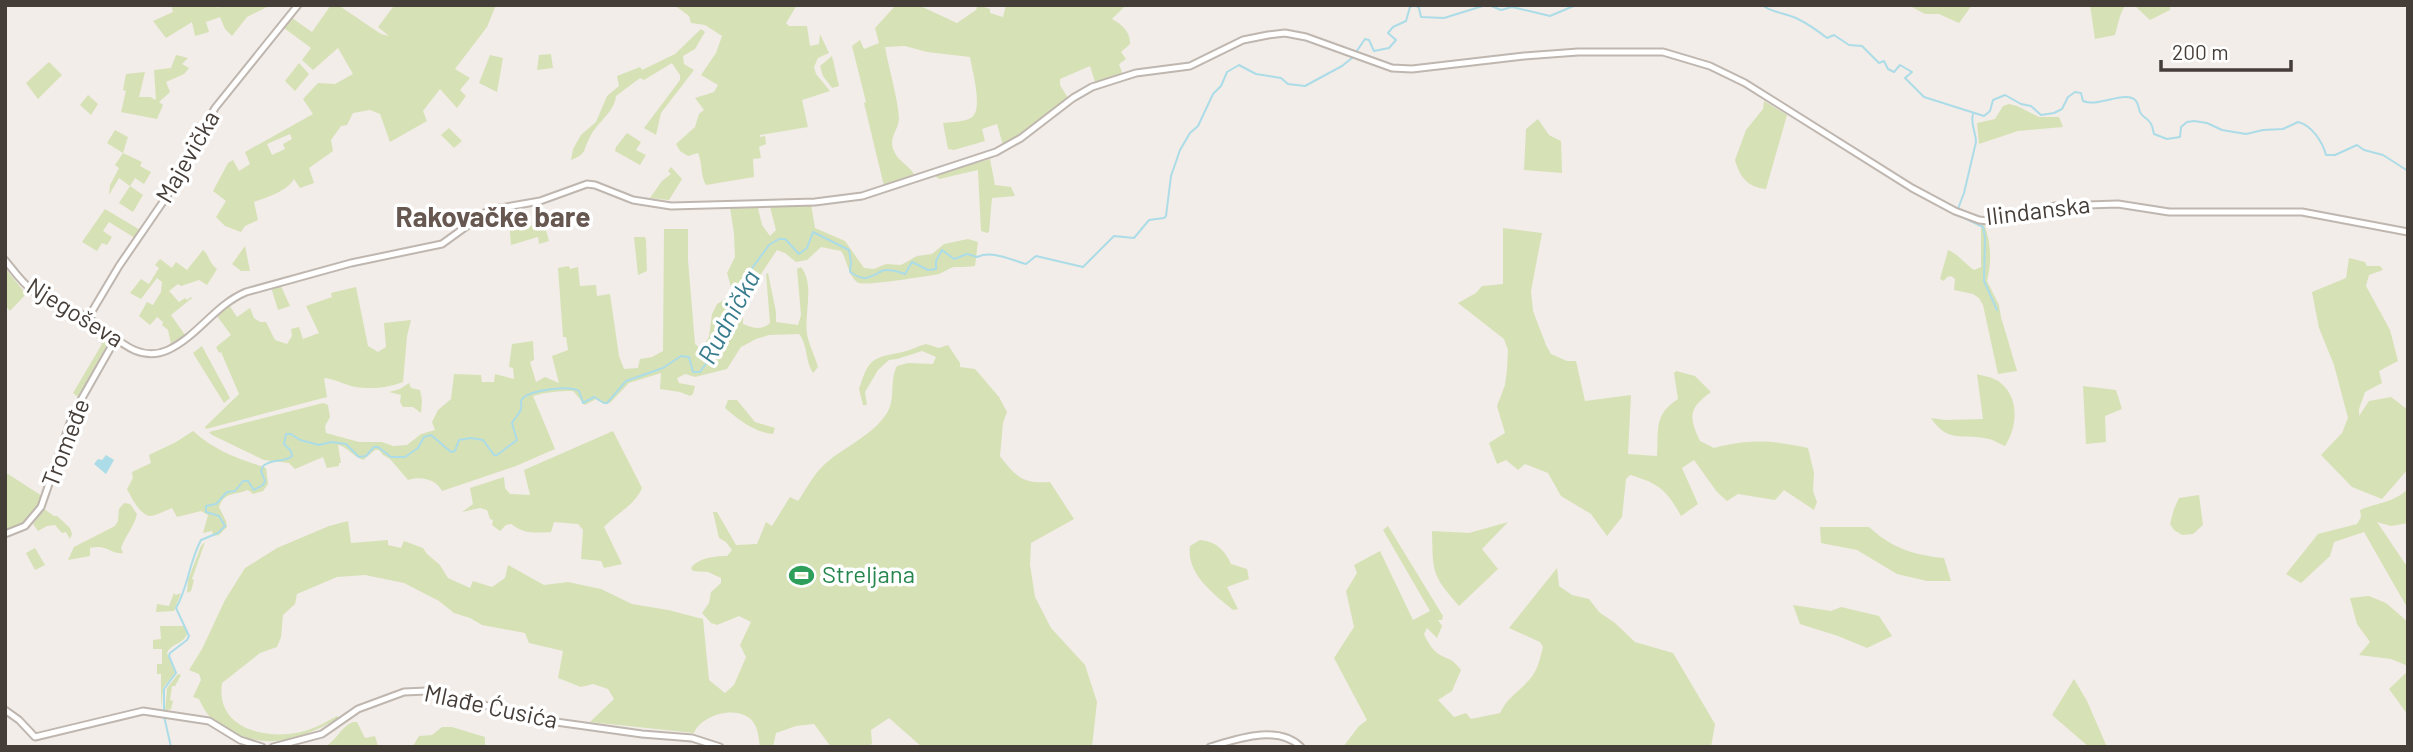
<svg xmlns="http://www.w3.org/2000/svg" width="2413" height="752" font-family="Barlow,sans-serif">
	<rect width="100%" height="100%" fill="#f2ede8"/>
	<g fill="#d7e1b6" fill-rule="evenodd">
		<path d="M 171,5 L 217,5 L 217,8 L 223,5 L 269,6 L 247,17 L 232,36 L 225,29 L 220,17 L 206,22 L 209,32 L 195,36 L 192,22 L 166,38 L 153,21 L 173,12 Z"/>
		<path d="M 331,5 L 338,5 L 381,34 L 389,36 L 378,27 L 393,7 L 392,5 L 496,5 L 487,27 L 455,69 L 470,78 L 460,90 L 466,96 L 457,108 L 440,89 L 423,111 L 427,121 L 390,142 L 380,114 L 370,110 L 353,113 L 347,125 L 341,126 L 331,140 L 333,151 L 309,168 L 314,183 L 300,188 L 294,179 C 287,191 268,197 254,202 L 258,220 L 245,226 L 241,232 L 225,226 L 216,217 L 226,201 L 213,191 L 228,163 L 233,160 L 239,171 L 250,164 L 245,152 L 313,114 L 303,99 L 318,83 L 335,84 L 353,74 L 338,48 L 313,70 L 302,60 L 311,48 L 284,28 L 292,18 L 312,32 ZM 290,134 L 292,139 L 283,144 L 285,149 L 272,155 L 267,144 Z"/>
		<path d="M 674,5 L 797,5 L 786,23 L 789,26 L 807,26 L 810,46 L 819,44 L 820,34 L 829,53 L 818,58 L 814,67 L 816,74 L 830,91 L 802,100 L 808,127 L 760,135 L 760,137 L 765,136 L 766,144 L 759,147 L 761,158 L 753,159 L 754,177 L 706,185 C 700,175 703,165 698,153 L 688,156 L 680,151 L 676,144 L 695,127 L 699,114 L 704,110 L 695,98 L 714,92 L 718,85 L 701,75 L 716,53 L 722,36 L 705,25 L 691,23 L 689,16 Z"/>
		<path d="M 896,5 L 918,5 L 957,23 L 976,10 L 978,5 L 990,9 L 990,13 L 1003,17 L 1006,5 L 1126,5 L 1112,19 C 1122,24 1131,33 1130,44 L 1121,52 L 1126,59 L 1119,64 L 1123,75 L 1095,82 L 1090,66 L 1060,79 L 1060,85 L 1068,98 L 1044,119 L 1003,145 L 997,124 L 982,129 L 985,141 L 954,150 L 948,149 L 943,123 C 951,122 964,122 971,118 C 984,110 972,70 970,57 L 927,52 L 905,46 L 885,47 C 888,65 899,103 899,119 C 898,131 888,138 894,151 C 898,162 910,165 915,176 L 884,186 L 864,103 L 866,102 L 852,46 L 860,40 L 864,49 L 879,43 L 875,28 Z"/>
		<path d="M 1972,5 L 1959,23 L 1939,14 L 1925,14 L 1910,6 Z"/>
		<path d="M 2090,5 L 2170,5 L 2170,10 L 2150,20 L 2135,6 L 2125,5 L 2120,16 L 2115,35 L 2095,39 Z"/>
		<path d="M 701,29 L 705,32 L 695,49 L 683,56 L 684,64 L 694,70 L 661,113 L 656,135 L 644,128 L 680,80 L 680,75 L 672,63 L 644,80 L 640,78 L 616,96 C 615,111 598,122 591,135 C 588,140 586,146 584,151 C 581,156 576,158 571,160 L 573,149 L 581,135 L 596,122 L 607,96 L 619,86 L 617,76 L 640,67 L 642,70 L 675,54 Z"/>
		<path d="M 551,54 L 553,68 L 537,70 L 539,55 Z"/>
		<path d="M 176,55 L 188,58 L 182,64 L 189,68 L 184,74 L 166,82 L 170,92 L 159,102 L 163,105 L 157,119 L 121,112 L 126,91 L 123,90 L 126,74 L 145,72 L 139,97 L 150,97 L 156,100 L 154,70 L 171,68 Z"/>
		<path d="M 490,55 L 503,58 L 497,92 L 479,83 Z"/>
		<path d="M 832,56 L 839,86 L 832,88 L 823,76 L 820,66 Z"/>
		<path d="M 49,62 L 62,75 L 38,99 L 26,83 Z"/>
		<path d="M 299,63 L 309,74 L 295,91 L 285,81 Z"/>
		<path d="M 88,95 L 98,104 L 91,115 L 80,105 Z"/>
		<path d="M 1764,101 L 1787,115 L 1766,189 C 1748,187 1740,178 1735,160 L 1746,130 L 1763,109 Z"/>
		<path d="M 2009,104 L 2017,106 L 2039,117 L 2059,117 L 2063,127 L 2018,131 L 1979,144 L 1977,123 L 1995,119 L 2003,106 Z"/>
		<path d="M 1538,119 L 1549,135 L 1561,141 L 1562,173 L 1524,170 L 1526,129 Z"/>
		<path d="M 449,128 L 462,141 L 454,148 L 441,135 Z"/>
		<path d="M 115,130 L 128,137 L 123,153 L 107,143 Z"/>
		<path d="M 627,133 L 641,142 L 636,150 L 646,155 L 640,165 L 615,151 L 616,147 Z"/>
		<path d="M 123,153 L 142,162 L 140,166 L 151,172 L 144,184 L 135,178 L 130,186 L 143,195 L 133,212 L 119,203 L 130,186 L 119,178 L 109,195 L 110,185 L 119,168 L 115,165 Z"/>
		<path d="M 990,159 L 995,185 L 1011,187 L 1015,196 L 992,198 L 989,232 L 987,233 L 981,231 L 978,170 L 939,179 L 934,175 Z"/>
		<path d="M 671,167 L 682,179 L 669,200 L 650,198 L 662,181 L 671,174 L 668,171 Z"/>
		<path d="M 811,204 L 815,228 L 845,241 L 864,268 L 874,269 L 886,264 L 901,265 L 917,256 L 932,254 L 944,244 L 968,239 L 978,242 L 975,266 C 967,267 961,267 954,267 C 949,268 944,272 939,274 C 928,276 866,286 859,283 C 849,279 847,259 841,251 L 821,247 L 807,260 L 796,262 L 785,253 L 777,250 L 743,301 L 743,324 C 753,328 761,331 770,323 L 766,274 L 768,273 L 776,312 L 776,322 L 798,325 L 801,315 L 797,269 L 801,267 C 815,284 804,313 807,334 C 809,345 815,356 818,367 L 813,373 C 805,361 808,345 799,334 L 769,335 L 756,339 L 741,347 L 727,369 L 695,377 L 685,374 L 677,378 L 679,383 L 695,386 L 693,394 L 690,396 L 680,392 L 660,389 L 661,373 L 629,383 L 610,403 L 604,404 L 596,399 L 585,405 L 573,391 C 559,391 546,392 533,396 L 555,449 L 516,466 L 442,491 C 436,479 420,476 408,480 L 390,459 L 383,455 L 379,450 L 375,450 L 363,460 C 352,456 348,447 338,445 L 341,463 L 339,463 L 339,466 L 327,468 L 323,457 L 295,469 L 289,463 L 264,460 L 212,435 L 209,432 L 323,403 L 328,405 L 330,417 L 325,426 L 326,433 L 359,442 L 382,442 L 393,446 L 407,445 L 421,434 L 435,430 L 432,422 L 438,410 L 451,399 L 454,374 L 481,375 L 482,382 L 494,382 L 495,374 L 514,379 L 513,368 L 509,367 L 512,344 L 533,341 L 534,360 L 530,362 L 536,382 L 545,377 L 559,383 L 552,356 L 568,350 L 566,337 L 563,337 L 558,268 L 569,266 L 570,269 L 578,267 L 580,286 L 596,285 L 597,296 L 610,294 L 619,356 L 624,369 L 638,368 L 640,359 L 652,357 L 663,351 L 664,229 L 688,229 L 688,260 L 695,344 L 701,349 L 709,337 L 712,314 L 717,304 L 730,296 L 732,290 L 727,273 L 735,257 L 734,233 L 730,208 L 758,208 L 762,225 L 770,236 L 776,230 L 770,207 Z"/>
		<path d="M 519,207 L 521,228 L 544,223 L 549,241 L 539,244 L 538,237 L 511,245 L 508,208 Z"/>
		<path d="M 105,209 L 140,230 L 135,238 L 109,222 L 103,231 L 112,237 L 107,245 L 102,243 L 97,251 L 82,242 Z"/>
		<path d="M 1981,224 L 1984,224 C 1991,242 1992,262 1987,281 L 1999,305 L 2001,317 L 2017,371 L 1998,374 L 1983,305 L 1979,298 L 1973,294 L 1954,290 L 1955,279 L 1951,276 L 1947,277 L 1944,281 L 1940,279 L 1948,250 C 1959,255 1964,263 1974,270 L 1981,267 Z"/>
		<path d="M 1503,228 L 1542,233 L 1531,291 L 1533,311 L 1546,345 L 1551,354 L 1567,361 L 1576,361 L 1585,401 L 1631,395 L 1628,454 L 1657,456 C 1659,430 1653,415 1678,399 L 1674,373 L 1676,371 L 1695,376 L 1711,392 C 1689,408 1688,416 1700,441 L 1714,448 C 1750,439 1772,440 1808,448 L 1814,473 L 1813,491 L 1817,502 L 1814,510 L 1784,490 L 1775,500 L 1738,494 L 1727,501 L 1717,492 L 1694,460 L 1682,468 L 1698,504 L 1681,516 C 1667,490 1658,483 1630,475 L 1626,479 L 1622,517 L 1607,536 L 1591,514 L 1561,496 L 1548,473 L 1525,464 L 1518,470 L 1506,460 L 1497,464 L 1489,443 L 1505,433 L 1497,406 L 1505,385 L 1507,370 L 1508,350 L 1504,339 L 1458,303 L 1476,293 L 1482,286 L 1503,284 Z"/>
		<path d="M 634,237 L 645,237 L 646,240 L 647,271 L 638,275 Z"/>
		<path d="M 245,246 L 250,271 L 241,271 L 232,264 Z"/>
		<path d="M 203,250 C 210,256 208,262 217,269 L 207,285 L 199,280 L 181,286 L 178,284 L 169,291 L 179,302 L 185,298 L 187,300 L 191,297 L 192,298 L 171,315 L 185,335 L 171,344 L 168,330 L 162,325 L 163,322 L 157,317 L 150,325 L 139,316 L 147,302 L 153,305 L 161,292 L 162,282 L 157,278 L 141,299 L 130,293 L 141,279 L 149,284 L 159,268 L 155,265 L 160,259 L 172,268 L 176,262 L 187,270 Z"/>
		<path d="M 2349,258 L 2365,262 L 2367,266 L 2380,266 L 2383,270 L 2369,275 L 2366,286 L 2390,330 L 2398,361 L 2379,371 L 2382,383 L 2365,392 L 2359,409 L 2359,416 L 2369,401 L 2391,397 L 2408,410 L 2408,469 L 2382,499 L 2352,487 L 2321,455 L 2342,433 L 2348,418 L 2334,365 L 2319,328 L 2312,292 L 2346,278 Z"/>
		<path d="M 5,268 L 26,294 L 10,311 L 5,305 Z"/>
		<path d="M 280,284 L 290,306 L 278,310 L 271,287 Z"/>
		<path d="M 356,287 L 368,346 L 378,352 L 386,347 L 384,323 L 411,320 L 407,336 L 403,382 C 389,388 367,390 351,386 C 342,383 334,379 324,378 L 327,397 L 206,429 L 205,427 L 239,394 L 221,352 L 219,353 L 216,347 L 231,335 L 217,316 L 229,305 L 237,317 L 250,308 L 254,318 L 260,322 L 266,322 L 275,340 L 287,344 L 292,336 L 291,329 L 299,327 L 303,339 L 319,333 L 306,306 L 332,297 L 331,293 Z"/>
		<path d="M 92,327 L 105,338 L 108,343 L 78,397 L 73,393 L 102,344 L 90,330 Z"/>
		<path d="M 926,344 L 939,348 L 948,345 L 960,363 L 960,367 L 975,369 L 999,397 L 1007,412 L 1003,423 L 1000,456 C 1016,477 1023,484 1050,482 L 1074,519 L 1031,543 L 1030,565 L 1035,597 L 1051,628 L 1085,665 L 1097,702 L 1092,747 L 922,747 L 889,718 L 871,730 L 872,744 L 865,747 L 831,747 L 814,724 L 796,726 L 776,733 L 773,747 L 760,747 C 759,740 758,730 755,725 C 744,703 702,713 694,733 L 590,722 L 614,699 L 608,689 L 593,684 L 581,687 L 558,678 L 563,651 L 529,643 L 525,633 L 482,625 L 470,618 L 454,613 L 439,601 L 404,583 L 365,575 L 337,577 L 297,594 L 295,604 L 283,615 L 281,637 L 277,647 L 260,653 L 222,683 C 215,729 267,740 301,732 C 314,729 326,722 337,716 L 339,718 C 302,739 266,752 227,729 C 210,717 208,718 199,699 L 193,697 L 201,680 L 199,674 L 189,670 L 202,649 L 225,600 L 245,568 L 277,548 L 329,526 L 348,521 L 351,543 L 388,540 L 388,545 L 401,548 L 404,541 L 423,548 L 427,554 L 440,565 L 448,578 L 470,588 L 473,581 L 492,587 L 505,578 L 508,565 L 544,585 L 568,582 L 601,589 L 632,604 L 668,610 L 703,619 L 709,680 L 725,693 L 734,685 L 746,657 L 740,645 L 751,622 L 739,616 L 717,625 L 711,623 L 702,613 L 709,603 L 711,592 L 721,583 L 721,578 L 708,572 L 693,571 L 691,568 C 698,558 714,556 727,556 L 732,550 L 726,542 L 719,538 L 713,512 L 717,512 L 736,545 L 757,544 L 766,522 L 772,526 L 790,497 L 798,501 C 805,491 811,479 820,469 C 839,448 870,439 887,413 C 896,399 889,381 897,366 L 908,363 L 933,364 L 936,357 L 922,351 L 897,359 L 889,360 L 878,370 L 865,392 L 867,405 L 863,405 L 859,389 C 869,357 873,358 903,352 C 911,350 918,346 926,344 Z"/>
		<path d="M 202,346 L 230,398 L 224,403 L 193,353 Z"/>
		<path d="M 1977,374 C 1983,376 1992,377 1998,381 C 2020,396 2018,426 2005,446 C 2000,444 1994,440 1989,439 C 1963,433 1948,444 1931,418 L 1945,420 L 1983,419 Z"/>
		<path d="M 409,383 L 411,388 L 420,390 L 422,400 L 421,413 L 413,407 L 403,407 L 400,402 L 401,395 L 389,392 L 400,389 Z"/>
		<path d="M 2083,386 L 2116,390 L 2122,409 L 2105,416 L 2106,442 L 2086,444 Z"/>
		<path d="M 728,400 L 737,400 L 755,422 L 775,428 L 773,434 C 754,432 739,420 725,408 Z"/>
		<path d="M 193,431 C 217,452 237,458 266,468 L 268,484 L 263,491 L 253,494 L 248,490 C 235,495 224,492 219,507 L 226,521 L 227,527 L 219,535 L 213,536 L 212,531 L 203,533 L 208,515 L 201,511 L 177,517 L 172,508 C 166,510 156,516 150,516 C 140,515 131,497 127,489 L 133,478 L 132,472 L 151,463 L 149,455 L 176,442 Z"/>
		<path d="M 613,431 L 642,488 C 635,505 617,513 604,527 L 622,564 L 604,568 L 601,561 L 581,559 L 583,530 L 578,524 L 554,522 L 551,532 C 535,533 524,534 511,524 L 506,525 L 500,531 L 492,525 L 493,520 L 490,519 L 487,510 L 480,508 L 462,512 L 473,504 L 470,488 L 504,477 L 505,488 L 510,494 L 530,495 L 524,470 Z"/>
		<path d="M 8,474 L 42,496 C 34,512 24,526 5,531 L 5,475 Z"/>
		<path d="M 2408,489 L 2408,523 L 2391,526 L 2377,522 L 2408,568 L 2408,609 L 2364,532 L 2334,542 L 2330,556 L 2301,583 L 2286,574 L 2318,534 L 2357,524 L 2361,517 L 2360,510 C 2379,502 2393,503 2408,489 Z"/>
		<path d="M 2199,495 L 2203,525 L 2193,534 L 2182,535 L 2174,530 L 2170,524 L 2174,509 L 2179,498 Z"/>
		<path d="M 124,503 L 130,504 L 137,514 C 134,527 125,536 121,548 L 123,553 C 111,555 108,544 90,548 L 90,556 L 68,560 L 74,547 L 115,526 L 118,521 L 119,509 Z"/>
		<path d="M 44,509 L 54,516 L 57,516 L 70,528 L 72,534 L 70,539 L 66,532 L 62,533 L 55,525 L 47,526 L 38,531 L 33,524 Z"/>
		<path d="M 1508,522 L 1482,549 L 1498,569 L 1459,606 C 1431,574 1433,572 1432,531 L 1469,533 Z"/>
		<path d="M 1388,526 L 1443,616 L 1442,620 L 1438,620 L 1442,626 L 1437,638 L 1427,628 L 1424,634 C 1427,641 1431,648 1437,653 C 1449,661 1450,656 1461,670 L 1452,691 L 1438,700 L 1454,717 L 1466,713 L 1471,719 L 1500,713 C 1508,696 1519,692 1530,679 C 1538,670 1540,658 1543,647 L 1540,642 L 1509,628 L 1557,568 L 1559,586 L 1572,595 L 1589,599 L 1599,612 L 1615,623 L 1635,642 L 1673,653 L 1715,724 L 1711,747 L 1343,747 L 1359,726 L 1367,720 L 1334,658 L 1354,627 L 1346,591 L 1357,573 L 1354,565 L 1380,551 L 1413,620 L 1430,611 L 1383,530 Z"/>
		<path d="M 1820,527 L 1869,527 C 1892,548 1913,555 1944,558 L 1951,581 L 1927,581 L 1897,574 L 1857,550 L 1821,543 Z"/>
		<path d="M 1200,540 C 1215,541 1225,550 1231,564 L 1247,569 L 1249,579 L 1227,587 L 1238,609 L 1233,610 C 1214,594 1186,574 1190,546 Z"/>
		<path d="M 205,542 L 192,579 L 194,580 L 191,591 L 187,593 L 188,580 L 201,546 Z"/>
		<path d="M 35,548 L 45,565 L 35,570 L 26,553 Z"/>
		<path d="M 174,593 L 176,595 L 181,593 L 174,611 L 156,612 L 157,604 L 169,606 Z"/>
		<path d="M 2369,596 L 2386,603 L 2408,622 L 2408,666 L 2391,659 L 2359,655 L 2370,642 L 2357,624 L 2350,598 Z"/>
		<path d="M 1793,605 L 1831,611 L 1841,607 L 1879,616 L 1892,636 L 1867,648 L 1838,636 L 1800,624 Z"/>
		<path d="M 160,626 L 184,626 L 187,633 C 185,644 171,643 167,653 L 175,673 L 163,688 L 161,710 L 161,674 L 157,674 L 157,664 L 162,664 L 162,649 L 153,649 L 153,640 L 161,639 Z"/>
		<path d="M 2408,671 L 2408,715 L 2389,689 Z"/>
		<path d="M 178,674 L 181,675 L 175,686 L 172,686 L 170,700 L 173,701 L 171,709 L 165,711 L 167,688 Z"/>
		<path d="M 2074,679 L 2087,701 L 2107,747 L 2089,747 L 2052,715 Z"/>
		<path d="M 353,722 L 357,722 L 365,738 L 375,736 L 378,746 L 413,746 L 419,736 L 432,735 L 442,727 L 452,727 L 485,737 L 485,747 L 324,747 C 337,741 340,727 353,722 Z"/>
	</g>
	<path fill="#acdce7" d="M 106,455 L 114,460 L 106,474 L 94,464 L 98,459 L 102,460 Z"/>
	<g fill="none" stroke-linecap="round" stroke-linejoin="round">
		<g stroke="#acdce7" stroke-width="2">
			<path d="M 1415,5 L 1419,8 L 1421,17 L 1444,18 L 1486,5"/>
			<path d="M 1489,5 L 1501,10 L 1512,7 L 1550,16 L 1576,5"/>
			<path d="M 1762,5 C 1772,13 1787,13 1798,19 C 1808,24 1818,31 1827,38 L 1834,35 L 1849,45 L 1862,46 L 1879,63 L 1884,61 L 1888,69 L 1894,72 L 1900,65 L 1912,72 L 1905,78 L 1924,97 L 1984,116 L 1990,111 L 1993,100 L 2005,95 L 2021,104 L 2031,106 L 2041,115 L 2054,113 L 2062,109 L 2068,97 L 2075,92 L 2081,93 L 2083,101 C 2097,108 2127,89 2136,101 C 2138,103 2139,110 2140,112 C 2142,117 2149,119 2151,124 C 2153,127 2153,131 2154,134 L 2167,139 L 2180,137 L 2181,127 L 2187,122 L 2194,121 L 2207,123 L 2222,130 L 2246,134 L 2263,130 L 2283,129 L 2298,122 C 2312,125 2323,143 2326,155 L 2335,155 L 2357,145 L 2364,150 L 2383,155 L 2408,171"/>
			<path d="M 1973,114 C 1970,125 1976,131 1976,142 L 1964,193 L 1956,214 L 1983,227 L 1985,237 L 1984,281 L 1997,310"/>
			<path d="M 164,711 L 164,689 L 176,673 L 169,656 L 170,653 L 187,640 L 189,636 L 176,608 C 188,588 189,562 201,540 L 218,533 L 225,526 L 219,516 L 206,512 L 206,506 L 216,504 L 227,492 L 235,491 L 243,481 L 248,481 L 254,490 L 263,485 L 265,481 L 261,471 L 263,466 C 273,458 284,463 292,456 L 291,451 L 284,444 L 286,434 L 291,434 L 300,440 L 319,445 L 331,442 L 346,444 L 359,457 L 366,456 L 374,447 L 378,447 L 391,457 L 405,457 L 418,448 L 424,437 L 431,435 L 451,452 L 455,451 L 459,440 L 471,438 L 483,440 L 494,455 L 497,455 L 517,440 L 512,423 C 514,419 520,413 521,409 C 523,403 518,403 523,398 C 532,390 570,385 579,391 L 583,403 L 594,397 L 604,403 L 607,403 L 626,381 L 663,368 L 681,356 L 689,357 L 693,372 L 700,372 L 712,355 L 722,321 L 735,315 L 736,298 L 747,275 L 769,245 L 779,239 L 785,239 L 799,254 L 807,248 L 813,232 L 849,250 L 851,262 L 850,272 C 865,282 868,278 882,271 C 889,268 898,272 905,274 L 912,262 L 928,270 L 936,269 L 936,261 L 942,250 L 954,259 L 967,254 L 977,257 C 993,250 1011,260 1026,264 L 1036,256 L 1083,267 L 1114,236 L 1134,238 L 1149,220 L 1164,218 L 1166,216 L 1171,176 L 1180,150 L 1190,133 L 1198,126 L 1213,94 L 1221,86 L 1227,72 L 1239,65 L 1256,74 L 1281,78 L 1288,84 L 1305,86 L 1342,66 L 1352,58 L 1365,39 L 1369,40 L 1374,51 L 1389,48 L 1396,40 L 1388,33 L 1393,27 L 1406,21 L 1410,7 L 1414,5"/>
			<path d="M 164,716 L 171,747"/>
		</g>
		<defs>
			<g id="minor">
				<path d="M 5,260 C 14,271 22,283 34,292 C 51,303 71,307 88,318 C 112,332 135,365 168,350 C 198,336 215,305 246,292 L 351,263 L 442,244 L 489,210 L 540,201 L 587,184 L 595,185 L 633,200 L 671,206 L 815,202 L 862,196 L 996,152 L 1021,138 L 1073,98 L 1092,87 L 1136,73 L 1190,66 L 1243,40 L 1268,35 L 1285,33 L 1306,37 L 1392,68 L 1412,69 L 1524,56 L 1578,52 L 1663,52 L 1710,66 L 1745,83 L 1912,188 L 1955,211 L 1979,220 L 1988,221 L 2055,206 L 2118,204 L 2169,212 L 2302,212 L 2408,232"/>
				<path d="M 88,318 L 119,266 L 167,196 L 215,108 L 298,5"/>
				<path d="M 5,534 L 25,526 L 41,507 L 73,414 L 115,340"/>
				<path d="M 5,710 L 19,720 L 35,737 L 143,711 L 209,721 L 240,740 L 262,747"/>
				<path d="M 273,747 L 322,734 L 358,709 L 404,692 L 427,691 L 549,721 L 642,734 L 692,738 L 720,747"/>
				<path d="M 1210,747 C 1237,739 1278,724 1301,747"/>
			</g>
		</defs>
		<use href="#minor" stroke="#bfb6af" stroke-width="9"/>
		<use href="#minor" stroke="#fff" stroke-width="5"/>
	</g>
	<defs>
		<symbol id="stadium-bare" viewBox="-9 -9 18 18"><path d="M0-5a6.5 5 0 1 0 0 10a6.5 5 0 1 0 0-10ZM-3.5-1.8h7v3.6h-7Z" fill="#2e9e5b" stroke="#fff" stroke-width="2.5" paint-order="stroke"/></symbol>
	</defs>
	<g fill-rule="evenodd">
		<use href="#stadium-bare" x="784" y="558" width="35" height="35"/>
	</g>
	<g text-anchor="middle" stroke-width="7" stroke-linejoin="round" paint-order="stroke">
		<g font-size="24" fill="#453d38" stroke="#fff">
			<text transform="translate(188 157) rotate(-60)" y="8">Majevička</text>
			<text transform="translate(2038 211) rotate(-7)" y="8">Ilindanska</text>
			<text transform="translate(75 313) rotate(32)" y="8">Njegoševa</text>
			<text transform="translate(66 443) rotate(-69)" y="8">Tromeđe</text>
			<text transform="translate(491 707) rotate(12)" y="8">Mlađe Ćusića</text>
		</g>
		<g font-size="24" fill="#27864d" stroke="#fff" text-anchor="start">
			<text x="822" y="583">Streljana</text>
		</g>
		<g font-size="26" font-style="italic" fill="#377c8d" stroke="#fff">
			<text transform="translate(729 317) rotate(-62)" y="9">Rudnička</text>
		</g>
		<g font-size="28" font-weight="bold" fill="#665850" stroke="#fff">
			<text x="493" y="227">Rakovačke bare</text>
		</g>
	</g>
	<rect width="2413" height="752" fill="none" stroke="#453d38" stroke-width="14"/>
	<path d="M2161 60v10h130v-10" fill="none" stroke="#453d38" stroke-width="3.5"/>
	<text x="2172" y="60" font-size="21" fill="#453d38" stroke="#ffffff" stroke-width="5" paint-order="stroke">200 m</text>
</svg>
